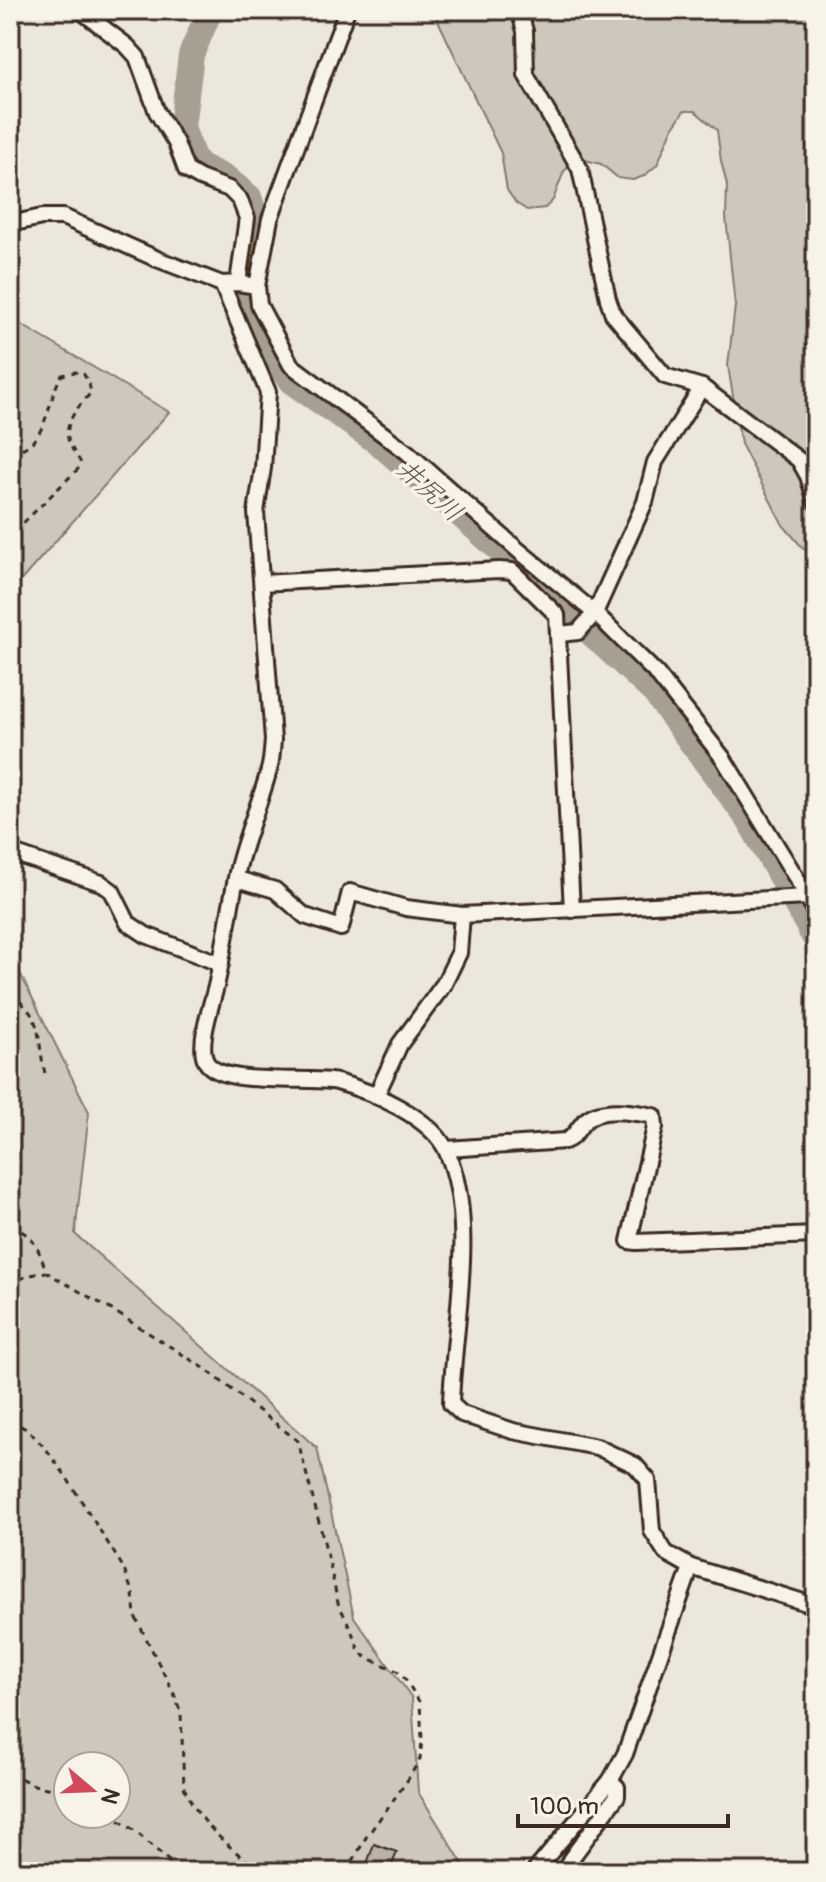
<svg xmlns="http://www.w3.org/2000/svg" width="826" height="1882" font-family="Pangolin,'Klee One',sans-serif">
	<rect width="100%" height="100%" fill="#ece7dc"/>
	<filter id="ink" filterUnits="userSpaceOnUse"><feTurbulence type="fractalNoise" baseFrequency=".0125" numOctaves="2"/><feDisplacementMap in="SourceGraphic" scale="16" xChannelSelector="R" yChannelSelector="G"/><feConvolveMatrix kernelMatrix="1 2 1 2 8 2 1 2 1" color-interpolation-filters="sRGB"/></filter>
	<g filter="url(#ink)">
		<g fill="#cec8bc" stroke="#84796d" stroke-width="2" fill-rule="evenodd">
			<path d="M 433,10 L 816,10 L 816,557 L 801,546 L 783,525 L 741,444 L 728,366 L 735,306 L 726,217 L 727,185 L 721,161 L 717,130 L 695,111 L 684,111 L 673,127 L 657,165 L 644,176 L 633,180 L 618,178 L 601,164 L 581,159 L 564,171 L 553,200 L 545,208 L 527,210 L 516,203 L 507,190 L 501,153 Z"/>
			<path d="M 10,318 L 169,412 L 10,593 Z"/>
			<path d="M 10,953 L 89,1112 L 75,1234 L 317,1448 L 354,1617 L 412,1698 L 418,1792 L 468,1872 L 10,1872 ZM 68,1766 L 116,1766 L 116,1814 L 68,1814 Z"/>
		</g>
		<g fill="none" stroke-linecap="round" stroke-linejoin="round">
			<path stroke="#a89f93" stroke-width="26" d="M 210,10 L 191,55 L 182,127 L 192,155 L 198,165 L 227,179 L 249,197 L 256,218 L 245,302 L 263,344 L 291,381 L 378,442 L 541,586 L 655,693 L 749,820 L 816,940"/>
		</g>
		<path fill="#bab2a7" stroke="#3b2a1e" stroke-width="2" d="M 374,1844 L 397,1852 L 389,1872 L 364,1872 Z"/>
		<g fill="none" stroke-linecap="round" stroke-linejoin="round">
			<defs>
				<g id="street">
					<path d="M 80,10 L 127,46 L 137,57 L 157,112 L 176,143 L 186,170 L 200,178 L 229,189 L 240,200 L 247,218 L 238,283"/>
					<path d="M 347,10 L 270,219 L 257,286 L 259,305 L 291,365 L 407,452 L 518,550 L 595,613 L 657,674 L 723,758 L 808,897 L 816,916"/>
					<path d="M 519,10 L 525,31 L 526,75 L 580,169 L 608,299 L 613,314 L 665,376 L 702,387 L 799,460 L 808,476 L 816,502"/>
					<path d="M 10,224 L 42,217 L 63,217 L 157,259 L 222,284 L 238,283 L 257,286"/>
					<path d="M 222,284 L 268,392 L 263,468 L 256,512 L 273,740 C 272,750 272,760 269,770 C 260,803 246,835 238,868 C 230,906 225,944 217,982 C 213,1001 198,1041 205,1059 C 214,1088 311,1076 337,1082 C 371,1091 433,1118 447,1152 C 478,1223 453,1328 451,1404 L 462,1414 L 513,1431 L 597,1447 L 635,1465 L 648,1480 L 652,1531 L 666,1553 L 691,1567 L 816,1606"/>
					<path d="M 262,583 L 499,570 L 512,571 L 557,615 L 572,910"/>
					<path d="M 559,634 L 578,632 L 595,613 L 645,502 L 655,462 L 702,387"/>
					<path d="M 10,852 L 101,883 L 112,891 L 128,923 L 146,935 L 221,964"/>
					<path d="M 237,879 L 275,890 L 305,916 L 341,928 L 350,892 L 406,908 L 462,915 L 808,897"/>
					<path d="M 376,1096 L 400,1044 L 444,984 L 459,953 L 462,915"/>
					<path d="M 447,1149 L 565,1141 C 575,1137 576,1131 583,1123 C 598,1105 634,1112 654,1116 L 655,1127 L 629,1241 L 636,1242 L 816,1235"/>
					<path d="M 534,1872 L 610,1781 L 625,1754 L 691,1567"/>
					<path d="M 571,1872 L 566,1870 L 570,1860 L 617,1796 L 617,1787 L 610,1781"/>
				</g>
			</defs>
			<use href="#street" stroke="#3b2a1e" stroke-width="20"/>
			<g stroke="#3b2a1e" stroke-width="3" stroke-dasharray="6 6" stroke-linecap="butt">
				<path d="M 10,451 C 48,450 46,400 62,375 L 75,372 L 83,373 L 89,383 L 91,393 C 80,404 64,422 68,439 C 70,447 77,456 81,463 L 80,467 L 10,536"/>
				<path d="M 10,995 C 45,1015 36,1039 45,1073"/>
				<path d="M 10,1227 C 33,1232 40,1251 46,1272 L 112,1310 L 204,1368 L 298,1441 L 329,1561 L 338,1603 L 350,1627 L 358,1648 L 364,1656 L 397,1671 L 406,1680 L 420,1703 L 422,1740 L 420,1759 L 407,1781 L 365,1839 L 347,1872"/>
				<path d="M 10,1286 L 26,1276 L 46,1272"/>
				<path d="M 10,1420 L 28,1430 L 46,1449 L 65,1475 L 123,1567 L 133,1594 L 135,1616 L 174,1694 L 181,1713 L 184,1787 C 199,1824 230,1847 260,1872"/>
				<path d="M 10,1773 L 34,1785 L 68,1793"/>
				<path d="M 109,1814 L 134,1830 L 181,1872"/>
			</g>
			<use href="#street" stroke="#f7f3e8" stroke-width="14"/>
		</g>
	</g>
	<g text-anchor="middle" stroke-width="7" stroke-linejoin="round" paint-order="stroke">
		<g font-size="26" font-style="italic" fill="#615347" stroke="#f7f3e8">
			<text transform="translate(430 490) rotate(42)" y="9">井尻川</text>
		</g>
	</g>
	<rect width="826" height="1882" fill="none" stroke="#f7f3e8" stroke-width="40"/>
	<rect x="20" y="20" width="786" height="1842" fill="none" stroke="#3b2a1e" stroke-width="3" filter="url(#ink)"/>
	<g transform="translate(92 1790) rotate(109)"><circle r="38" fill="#f7f3e8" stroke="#aca397" stroke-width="2"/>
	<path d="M0-6L14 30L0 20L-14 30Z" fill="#d1495b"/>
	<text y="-12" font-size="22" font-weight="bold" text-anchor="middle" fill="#3b2a1e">N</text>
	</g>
	<path d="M518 1814v12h210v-12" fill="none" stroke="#3b2a1e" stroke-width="4"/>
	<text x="530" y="1814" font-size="24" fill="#3b2a1e" stroke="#f7f3e8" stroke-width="6" paint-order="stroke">100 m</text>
</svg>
